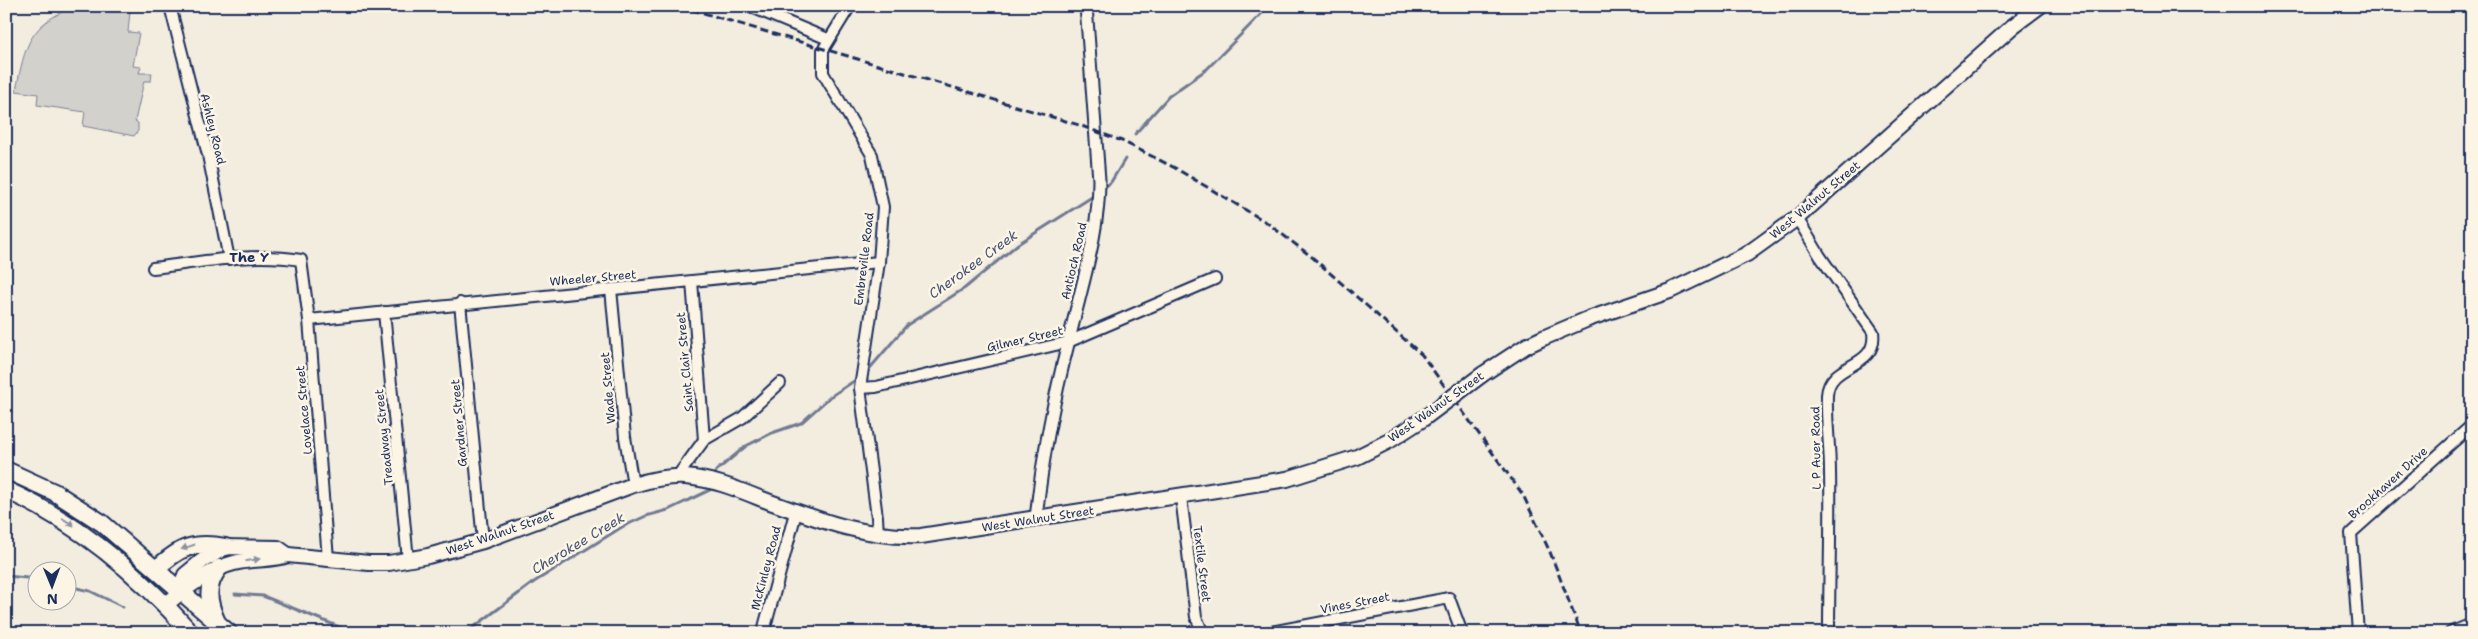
<svg xmlns="http://www.w3.org/2000/svg" width="2478" height="639" font-family="'Shantell Sans',sans-serif">
	<rect width="100%" height="100%" fill="#f3ede0"/>
	<filter id="ink" filterUnits="userSpaceOnUse"><feTurbulence type="fractalNoise" baseFrequency=".02" numOctaves="2"/><feDisplacementMap in="SourceGraphic" scale="10" xChannelSelector="R" yChannelSelector="G"/><feConvolveMatrix kernelMatrix="1 2 1 2 8 2 1 2 1" color-interpolation-filters="sRGB"/></filter>
	<g filter="url(#ink)">
		<path fill="#d3d1cc" stroke="#778095" d="M 77,6 L 109,6 L 130,11 L 128,32 L 139,33 L 133,66 L 141,67 L 139,73 L 152,73 L 151,81 L 144,81 L 135,121 L 138,123 L 138,131 L 134,136 L 83,126 L 85,112 L 37,105 L 38,94 L 16,91 C 25,45 29,23 77,6 Z"/>
		<g fill="none" stroke-linecap="round" stroke-linejoin="round">
			<g stroke="#707a91" stroke-width="3">
				<path d="M 1135,134 L 1169,96 L 1207,69 L 1269,6"/>
				<path d="M 1102,190 L 1111,182 L 1125,159"/>
				<path d="M 865,374 L 907,325 L 965,288 L 1018,244 L 1095,195"/>
				<path d="M 714,479 L 716,471 L 746,446 L 772,433 L 801,423 L 830,397 L 860,377"/>
				<path d="M 6,576 L 38,579"/>
				<path d="M 68,586 L 90,591 L 123,607"/>
				<path d="M 235,594 L 263,596 L 354,633"/>
				<path d="M 466,633 L 534,582 L 622,527 L 646,516 L 668,510 L 710,490 L 712,485"/>
			</g>
			<defs>
				<g id="minor">
					<path d="M 170,6 L 208,155 L 229,259"/>
					<path d="M 749,6 L 828,39"/>
					<path d="M 850,6 L 823,50 L 823,73 L 872,155 L 883,207 L 879,262 L 860,388 L 877,517 L 878,535"/>
					<path d="M 1797,218 L 1820,256 L 1873,332 C 1878,370 1829,361 1827,395 C 1826,420 1830,446 1830,472 C 1831,525 1829,579 1829,633"/>
					<path d="M 153,268 C 201,262 252,252 301,260 L 309,320 L 328,559"/>
					<path d="M 692,281 L 704,440"/>
					<path d="M 611,289 L 625,437 L 633,485"/>
					<path d="M 460,303 L 483,541"/>
					<path d="M 384,312 L 408,560"/>
					<path d="M 309,320 L 879,262"/>
					<path d="M 860,388 L 876,387 L 1068,342 L 1215,279"/>
					<path d="M 677,477 L 704,440 L 742,418 L 780,383"/>
					<path d="M 1181,497 L 1196,617 L 1203,633"/>
					<path d="M 1266,633 L 1449,598 L 1462,633"/>
					<path d="M 2358,633 L 2351,533 L 2472,425"/>
					<path d="M 2450,633 L 2472,624"/>
				</g>
				<g id="tertiary">
					<path d="M 1036,519 C 1042,459 1054,398 1069,340 C 1081,287 1099,235 1099,180 L 1086,6"/>
					<path d="M 763,633 L 796,511"/>
				</g>
				<g id="secondary">
					<path d="M 1483,374 L 1526,346 L 1543,338 L 1588,319 L 1670,291 L 1747,254 L 1797,218 L 2013,26 L 2040,6"/>
					<path d="M 180,592 L 185,575 L 202,561 L 226,547 L 278,548 L 288,555"/>
					<path d="M 166,605 C 182,590 213,568 234,563 C 252,558 271,561 288,555 L 369,563 L 389,563 L 428,556 L 483,541 L 633,485 C 650,480 667,476 685,477 C 713,479 737,489 762,499 C 814,518 866,539 921,536 L 1287,479 L 1357,457 L 1389,441 L 1423,419"/>
				</g>
				<g id="trunk">
					<path d="M 6,470 L 54,492 L 102,523 L 229,633"/>
					<path d="M 6,490 C 79,523 138,573 191,633"/>
					<path d="M 156,569 C 180,547 193,541 226,547"/>
					<path d="M 217,622 C 208,602 205,586 219,568"/>
				</g>
			</defs>
			<use href="#minor" stroke="#1b2f5e" stroke-width="14"/>
			<use href="#tertiary" stroke="#1b2f5e" stroke-width="15"/>
			<use href="#secondary" stroke="#1b2f5e" stroke-width="18"/>
			<use href="#trunk" stroke="#1b2f5e" stroke-width="20"/>
			<use href="#minor" stroke="#fcf5e5" stroke-width="10"/>
			<use href="#tertiary" stroke="#fcf5e5" stroke-width="11"/>
			<use href="#secondary" stroke="#fcf5e5" stroke-width="14"/>
			<use href="#trunk" stroke="#fcf5e5" stroke-width="16"/>
			<path stroke="#1b2f5e" stroke-width="3" stroke-dasharray="8 4" stroke-linecap="butt" d="M 680,6 L 1079,125 L 1122,141 L 1175,168 L 1266,222 L 1312,257 L 1422,355 L 1523,495 L 1550,552 L 1581,633"/>
			<defs>
				<path id="secondary-bridge" d="M 1423,419 L 1483,374"/>
			</defs>
			<use href="#secondary-bridge" stroke="#1b2f5e" stroke-width="18" stroke-linecap="butt"/>
			<use href="#secondary-bridge" stroke="#fcf5e5" stroke-width="14"/>
		</g>
		<defs><path id="oneway-solid" d="M-6-.8H1V-3.2L6.5 0L1 3.2V.8H-6Z" transform="scale(1.25)"/></defs>
		<g fill="#8c92a2">
			<use href="#oneway-solid" transform="translate(68 522) rotate(33)"/>
			<use href="#oneway-solid" transform="translate(188 547) rotate(161)"/>
			<use href="#oneway-solid" transform="translate(253 560) rotate(-9)"/>
		</g>
	</g>
	<g text-anchor="middle" stroke-width="5" stroke-linejoin="round" paint-order="stroke">
		<g font-size="12" fill="#1b2f5e" stroke="#fcf5e5">
			<text transform="translate(213 129) rotate(76)" y="4">Ashley Road</text>
			<text transform="translate(1815 200) rotate(-40)" y="4">West Walnut Street</text>
			<text transform="translate(864 259) rotate(-83)" y="4">Embreville Road</text>
			<text transform="translate(1074 261) rotate(-77)" y="4">Antioch Road</text>
			<text transform="translate(593 278) rotate(-5)" y="4">Wheeler Street</text>
			<text transform="translate(1025 339) rotate(-13)" y="4">Gilmer Street</text>
			<text transform="translate(685 362) rotate(-95)" y="4">Saint Clair Street</text>
			<text transform="translate(608 388) rotate(-95)" y="4">Wade Street</text>
			<text transform="translate(1436 407) rotate(-35)" y="4">West Walnut Street</text>
			<text transform="translate(304 410) rotate(-95)" y="4">Lovelace Street</text>
			<text transform="translate(459 423) rotate(-95)" y="4">Gardner Street</text>
			<text transform="translate(384 437) rotate(-96)" y="4">Treadway Street</text>
			<text transform="translate(1816 448) rotate(-91)" y="4">L P Auer Road</text>
			<text transform="translate(2388 483) rotate(-42)" y="4">Brookhaven Drive</text>
			<text transform="translate(1038 519) rotate(-9)" y="4">West Walnut Street</text>
			<text transform="translate(500 533) rotate(-19)" y="4">West Walnut Street</text>
			<text transform="translate(1202 564) rotate(83)" y="4">Textile Street</text>
			<text transform="translate(766 568) rotate(-75)" y="4">McKinley Road</text>
			<text transform="translate(1355 603) rotate(-11)" y="4">Vines Street</text>
		</g>
		<g font-size="14" font-weight="bold" fill="#1b2f5e" stroke="#fcf5e5">
			<text x="249" y="262">The Y</text>
		</g>
		<g font-size="14" font-style="italic" fill="#465478" stroke="#fcf5e5">
			<text transform="translate(973 264) rotate(-36)" y="5">Cherokee Creek</text>
			<text transform="translate(578 543) rotate(-31)" y="5">Cherokee Creek</text>
		</g>
	</g>
	<rect width="2478" height="639" fill="none" stroke="#fcf5e5" stroke-width="25"/>
	<rect x="12" y="12" width="2453" height="614" fill="none" stroke="#1b2f5e" stroke-width="2" filter="url(#ink)"/>
	<g transform="translate(52 586) rotate(179)"><circle r="24" fill="#fcf5e5" stroke="#a2a6af"/>
	<path d="M0-4L9 19L0 12L-9 19Z" fill="#1b2f5e"/>
	<text y="-8" font-size="14" font-weight="bold" text-anchor="middle" fill="#1b2f5e">N</text>
	</g>
</svg>
